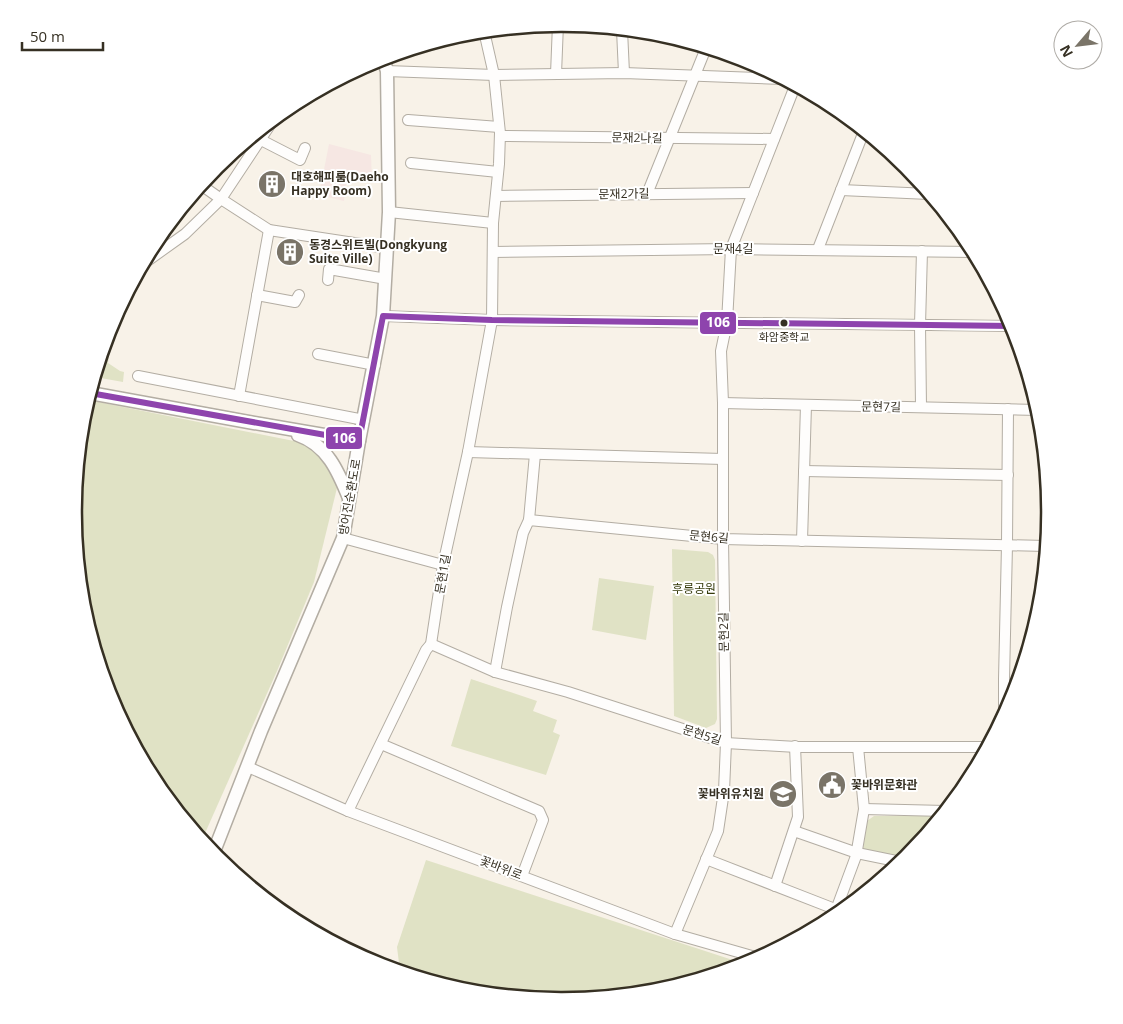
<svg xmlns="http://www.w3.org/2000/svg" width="1123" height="1024" font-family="'Open Sans','Noto Sans KR',sans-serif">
	<rect width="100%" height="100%" fill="#f8f2e8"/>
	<path fill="#f6e7e3" d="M 329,144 L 371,155 L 372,182 L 347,176 L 344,201 L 319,195 Z"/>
	<g fill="#e0e2c5">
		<path d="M 127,294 L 124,319 L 114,325 L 108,363 L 120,371 L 124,372 L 123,382 L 95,377 L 111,325 Z"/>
		<path d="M 88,400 L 309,444 L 329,460 L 337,488 L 314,582 L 277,671 L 202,840 L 155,783 L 110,699 L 83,607 L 73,512 L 83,416 Z"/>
		<path d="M 672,549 L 708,552 L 713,555 L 715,560 L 717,719 L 715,724 L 706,728 L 674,716 Z"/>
		<path d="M 599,578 L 654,586 L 646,640 L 592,630 Z"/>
		<path d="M 471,679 L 537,701 L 533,711 L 557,720 L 553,732 L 560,735 L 546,775 L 451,746 Z"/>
		<path d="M 874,816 L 941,816 L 903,860 L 869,854 L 863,849 L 867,821 Z"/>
		<path d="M 426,860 L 745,964 L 656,991 L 562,1000 L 466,991 L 400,971 L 397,947 Z"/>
	</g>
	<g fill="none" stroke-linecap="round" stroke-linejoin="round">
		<defs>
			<g id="minor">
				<path d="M 622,30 L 624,73"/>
				<path d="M 387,71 L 494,75 L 624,73 L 782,79"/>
				<path d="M 556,74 L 558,24"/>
				<path d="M 408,120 L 499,127"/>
				<path d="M 500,136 L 774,139"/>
				<path d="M 261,140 L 300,160 L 305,148"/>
				<path d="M 411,163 L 498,172"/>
				<path d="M 201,185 L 221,199 L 269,230 L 387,248"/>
				<path d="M 841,190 L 929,194"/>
				<path d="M 647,194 L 706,48"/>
				<path d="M 496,196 L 753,193"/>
				<path d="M 389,212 L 493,223"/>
				<path d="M 818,249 L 864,131"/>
				<path d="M 493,252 L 731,249 L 973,252"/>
				<path d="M 143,264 L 185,234 L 221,199 L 274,119"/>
				<path d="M 328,280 L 329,269 L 386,279"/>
				<path d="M 257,295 L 295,302 L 299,295"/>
				<path d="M 383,316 L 492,320 L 1013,326"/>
				<path d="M 318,354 L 375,365"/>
				<path d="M 138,376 L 364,420"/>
				<path d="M 239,396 L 269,230"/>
				<path d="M 723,403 L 1038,410"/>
				<path d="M 921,407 L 920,325 L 922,251"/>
				<path d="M 468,452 L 723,459"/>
				<path d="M 804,471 L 1008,475"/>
				<path d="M 529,520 L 535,454"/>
				<path d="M 343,538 L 443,565"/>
				<path d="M 802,541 L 806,405"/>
				<path d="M 431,644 L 495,672 L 568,692 L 726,743 L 797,747 L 987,747"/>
				<path d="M 495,672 L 507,607 L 523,533 L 529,520 L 723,539 L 1046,546"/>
				<path d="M 1004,714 L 1004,679 L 1007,545 L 1008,409"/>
				<path d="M 381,744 L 539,811 L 543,820 L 522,876"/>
				<path d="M 248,767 L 348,811 L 675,934 L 759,958"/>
				<path d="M 864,809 L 945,811"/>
				<path d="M 348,811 L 426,650 L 431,644 L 443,565 L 468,452 L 492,320 L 493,223 L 499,164 L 500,133 L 494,75 L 484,31"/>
				<path d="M 794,831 L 857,853 L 901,862"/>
				<path d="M 706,859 L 840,911"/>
				<path d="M 775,886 L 798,817 L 795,746"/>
				<path d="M 833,918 L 856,856 L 864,809 L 858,747"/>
				<path d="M 675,934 L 718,831 L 724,791 L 726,743 L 723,539 L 723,403 L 721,351 L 727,322 L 731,249 L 795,86"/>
			</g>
			<g id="major">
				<path d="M 90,393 L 254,423 L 359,441"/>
				<path d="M 298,435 C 327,445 338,471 349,498"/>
				<path d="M 213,854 L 261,731 L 343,538 L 359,441 L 383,316 L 389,212 L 387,71 L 383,58"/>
			</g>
		</defs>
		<use href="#minor" stroke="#b3ada3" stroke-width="12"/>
		<use href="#major" stroke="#b3ada3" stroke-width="15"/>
		<use href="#minor" stroke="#fefdfc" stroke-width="10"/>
		<use href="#major" stroke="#fefdfc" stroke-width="12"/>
		<defs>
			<path id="bus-1" d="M 90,393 L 359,441 L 383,316 L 492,320 L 1013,326"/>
		</defs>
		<use href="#bus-1" stroke="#fff" stroke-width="10"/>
		<use href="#bus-1" stroke="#8e44ad" stroke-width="6"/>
	</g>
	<defs>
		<symbol id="building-disc" viewBox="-11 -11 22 22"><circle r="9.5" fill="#7a7468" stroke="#fff"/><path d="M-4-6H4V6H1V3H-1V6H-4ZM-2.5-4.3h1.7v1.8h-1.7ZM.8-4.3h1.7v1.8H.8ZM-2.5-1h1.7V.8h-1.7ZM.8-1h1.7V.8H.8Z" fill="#fff"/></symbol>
		<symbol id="civic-disc" viewBox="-11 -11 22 22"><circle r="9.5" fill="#7a7468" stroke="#fff"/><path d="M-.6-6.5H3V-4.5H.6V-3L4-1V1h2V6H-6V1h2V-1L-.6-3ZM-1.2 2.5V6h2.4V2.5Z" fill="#fff"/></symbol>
		<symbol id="school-disc" viewBox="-11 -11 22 22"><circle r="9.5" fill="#7a7468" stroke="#fff"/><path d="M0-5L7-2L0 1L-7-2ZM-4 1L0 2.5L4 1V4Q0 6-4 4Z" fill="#fff"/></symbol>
	</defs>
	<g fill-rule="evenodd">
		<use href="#building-disc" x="256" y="168" width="32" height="32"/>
		<use href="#building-disc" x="274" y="236" width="32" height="32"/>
		<use href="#civic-disc" x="816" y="769" width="32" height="32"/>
		<use href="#school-disc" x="767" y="778" width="32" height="32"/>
	</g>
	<circle fill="#363023" stroke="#fff" stroke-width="2" cx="784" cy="323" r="4.5"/>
	<g text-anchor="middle" stroke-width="4" stroke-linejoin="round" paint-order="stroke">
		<g font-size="11" fill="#363023" stroke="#fff">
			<text x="784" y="341">화암중학교</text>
		</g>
		<g font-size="12" fill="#363023" stroke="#fff">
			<text transform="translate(637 138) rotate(1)" y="4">문재2나길</text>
			<text transform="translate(624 194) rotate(-1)" y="4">문재2가길</text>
			<text x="733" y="253">문재4길</text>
			<text transform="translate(881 407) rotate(1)" y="4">문현7길</text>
			<text transform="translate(350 497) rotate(-80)" y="4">방어진순환도로</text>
			<text transform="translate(709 537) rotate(5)" y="4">문현6길</text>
			<text transform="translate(443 574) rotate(-80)" y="4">문현1길</text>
			<text transform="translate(724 632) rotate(-91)" y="4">문현2길</text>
			<text transform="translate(702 735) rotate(18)" y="4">문현5길</text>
			<text transform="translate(501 868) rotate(21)" y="4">꽃바위로</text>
		</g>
		<g font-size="12" font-weight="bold" fill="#363023" stroke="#fff" text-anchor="start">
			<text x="291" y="181">대호해피룸(Daeho<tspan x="291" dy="14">Happy Room)</tspan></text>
			<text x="309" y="249">동경스위트빌(Dongkyung<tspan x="309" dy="14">Suite Ville)</tspan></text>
			<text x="851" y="789">꽃바위문화관</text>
			<text x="764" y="798" text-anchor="end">꽃바위유치원</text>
		</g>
		<g font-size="12" fill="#373c0e" stroke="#fff">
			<text x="694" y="593">후릉공원</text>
		</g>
	</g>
	<path d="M0 0H1123V1024H0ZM561 32H562A479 479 0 0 1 1041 511V513A479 479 0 0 1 562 992H561A479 479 0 0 1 82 513V511A479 479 0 0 1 561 32Z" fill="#fff" fill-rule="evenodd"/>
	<path fill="none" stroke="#363023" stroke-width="2.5" d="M561 32H562A479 479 0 0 1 1041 511V513A479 479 0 0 1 562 992H561A479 479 0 0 1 82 513V511A479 479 0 0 1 561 32Z"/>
	<g stroke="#fff" stroke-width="2">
		<rect x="699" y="311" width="38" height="24" rx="5" fill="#8e44ad"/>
		<rect x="325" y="426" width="38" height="24" rx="5" fill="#8e44ad"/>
	</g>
	<g font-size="14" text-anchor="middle" font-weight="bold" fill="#fff">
		<text x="718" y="327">106</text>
		<text x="344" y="443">106</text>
	</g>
	<g transform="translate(1078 45) rotate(242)"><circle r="24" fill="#ffffff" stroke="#afaca7"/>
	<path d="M0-4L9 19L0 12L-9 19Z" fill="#7a7468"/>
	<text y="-8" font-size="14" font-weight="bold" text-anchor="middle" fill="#363023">N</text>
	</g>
	<path d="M22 42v8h81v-8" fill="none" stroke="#363023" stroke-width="2.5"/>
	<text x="30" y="42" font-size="15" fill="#363023" stroke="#ffffff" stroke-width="4" paint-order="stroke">50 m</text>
</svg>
